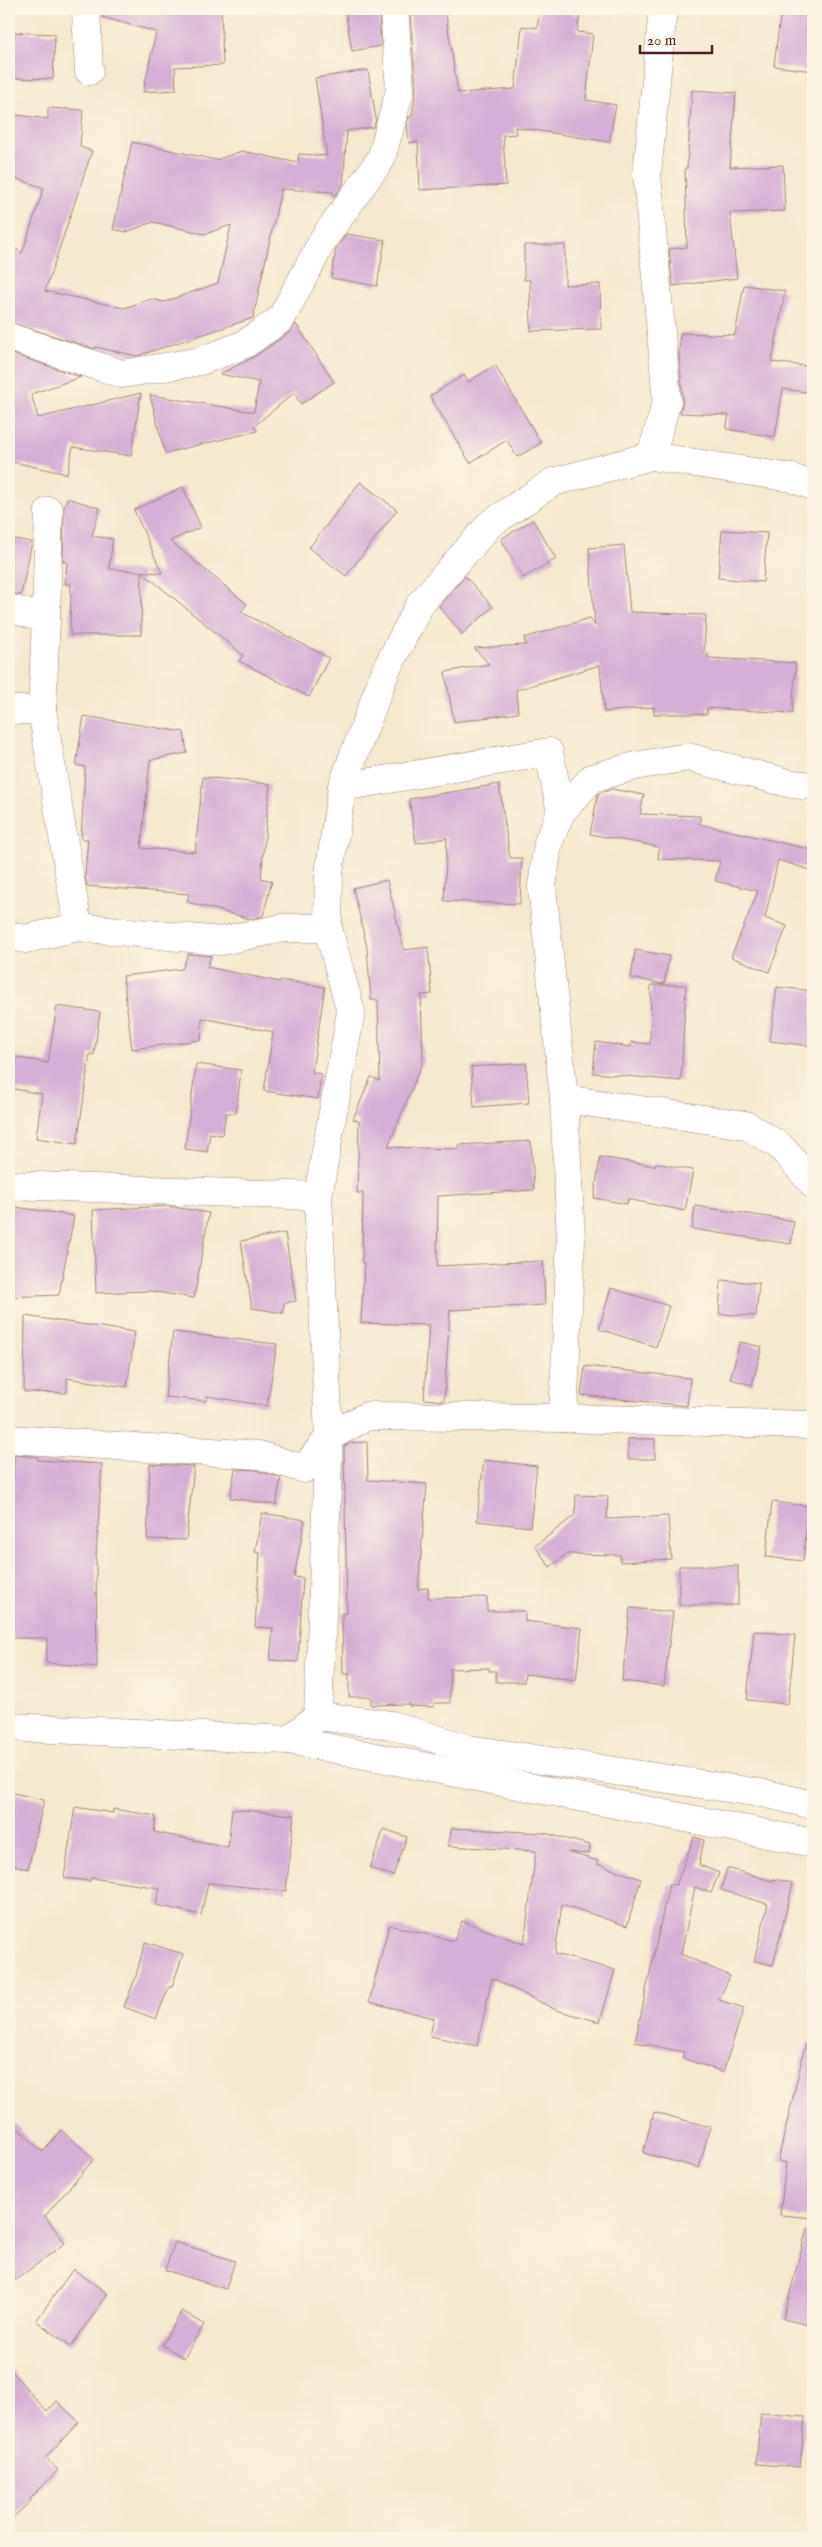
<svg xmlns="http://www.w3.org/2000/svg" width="822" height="2547" font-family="'IM FELL English',serif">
	<rect width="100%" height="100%" fill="#fcf5e5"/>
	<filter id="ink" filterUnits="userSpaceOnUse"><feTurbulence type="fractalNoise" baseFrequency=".02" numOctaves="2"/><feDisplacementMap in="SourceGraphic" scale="10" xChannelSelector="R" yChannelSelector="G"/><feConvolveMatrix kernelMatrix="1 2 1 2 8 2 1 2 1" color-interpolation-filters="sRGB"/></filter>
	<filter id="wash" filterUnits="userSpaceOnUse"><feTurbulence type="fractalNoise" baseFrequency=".0096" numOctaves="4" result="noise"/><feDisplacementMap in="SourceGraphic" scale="20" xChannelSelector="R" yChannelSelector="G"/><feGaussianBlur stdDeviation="1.12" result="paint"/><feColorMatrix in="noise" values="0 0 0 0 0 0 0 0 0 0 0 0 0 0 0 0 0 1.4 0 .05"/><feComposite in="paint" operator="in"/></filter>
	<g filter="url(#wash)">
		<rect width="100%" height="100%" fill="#f4e8ce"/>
		<g id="blocks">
			<g fill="#d5b0d6">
				<path d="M 102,9 L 221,9 L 223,65 L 175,67 L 176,90 L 143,92 L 156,32 L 102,17 Z"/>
				<path d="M 345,9 L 379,9 L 381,46 L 352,51 Z"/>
				<path d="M 438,9 L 445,9 L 458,93 L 515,89 L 522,26 L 537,28 L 540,9 L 580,15 L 577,32 L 593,34 L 586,100 L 616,105 L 609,142 L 515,127 L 516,134 L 503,135 L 506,185 L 420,190 L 418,142 L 409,143 L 407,123 L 409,117 L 412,116 L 416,89 L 410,13 Z"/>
				<path d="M 781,9 L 813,9 L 813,71 L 774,66 Z"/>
				<path d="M 9,32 L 55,34 L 53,79 L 9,78 Z"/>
				<path d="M 368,70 L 376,119 L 374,127 L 347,131 L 343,185 L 334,197 L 333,192 L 281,189 L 253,318 L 137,356 L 95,347 L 95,349 L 9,322 L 9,245 L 22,253 L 44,188 L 9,176 L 9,114 L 48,119 L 48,108 L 83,110 L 80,147 L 92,151 L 45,291 L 124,308 L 151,299 L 164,302 L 218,283 L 231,225 L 205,234 L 153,222 L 126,232 L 113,229 L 132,142 L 216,160 L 242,151 L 298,163 L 299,154 L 327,156 L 315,78 Z"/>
				<path d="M 692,90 L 736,93 L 730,167 L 783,165 L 785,211 L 730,213 L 737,278 L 673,286 L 669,249 L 687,247 L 685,168 L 687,168 Z"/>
				<path d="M 346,234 L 385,240 L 377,286 L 331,278 L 336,249 Z"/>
				<path d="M 524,245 L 565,245 L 565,285 L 600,284 L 601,329 L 531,331 L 530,280 L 524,280 Z"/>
				<path d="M 744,285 L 785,291 L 772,362 L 813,367 L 813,393 L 783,389 L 775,437 L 726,429 L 729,415 L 680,413 L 683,400 L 679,355 L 680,333 L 735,335 Z"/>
				<path d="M 296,324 L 334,382 L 301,404 L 294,393 L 254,426 L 257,431 L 165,453 L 150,395 L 254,412 L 259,382 L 220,374 L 254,357 L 290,332 Z"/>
				<path d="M 9,353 L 81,377 L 31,394 L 38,418 L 141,393 L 131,456 L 73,447 L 67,474 L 9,461 Z"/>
				<path d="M 495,365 L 541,443 L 517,457 L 507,440 L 470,463 L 430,396 L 464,375 L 468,382 Z"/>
				<path d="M 360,482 L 397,510 L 346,576 L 309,548 Z"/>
				<path d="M 183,487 L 201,527 L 170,541 L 247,604 L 241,612 L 329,658 L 309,697 L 239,661 L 243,655 L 142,572 L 141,635 L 70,635 L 71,584 L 65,584 L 67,562 L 63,562 L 64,508 L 67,498 L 100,508 L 92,536 L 113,539 L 109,569 L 162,573 L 134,510 Z"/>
				<path d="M 533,520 L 556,559 L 523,578 L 501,539 Z"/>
				<path d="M 722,530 L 767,533 L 763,582 L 718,578 Z"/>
				<path d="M 9,538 L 32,542 L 21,595 L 9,593 Z"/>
				<path d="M 624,545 L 630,612 L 706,615 L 704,653 L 708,653 L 708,658 L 796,663 L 792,713 L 707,708 L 707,714 L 654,714 L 654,707 L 604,712 L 600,665 L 516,690 L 518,713 L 454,722 L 445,672 L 489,664 L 474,648 L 526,645 L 524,638 L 590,618 L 595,626 L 589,548 Z"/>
				<path d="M 465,576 L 493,607 L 462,634 L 439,606 Z"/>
				<path d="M 84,716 L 184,732 L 187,753 L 150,760 L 141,848 L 195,852 L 203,777 L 270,784 L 261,878 L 272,881 L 263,916 L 251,919 L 187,902 L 189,894 L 87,886 L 85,875 L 88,839 L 81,839 L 85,767 L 76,765 Z"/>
				<path d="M 499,784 L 510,858 L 522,858 L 520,904 L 444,901 L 447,838 L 416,843 L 409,799 Z"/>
				<path d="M 612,789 L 644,795 L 640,814 L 700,816 L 700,824 L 813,850 L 813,871 L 778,860 L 765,918 L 787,926 L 769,972 L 731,957 L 758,891 L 715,881 L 720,861 L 658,859 L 659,847 L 590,834 L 598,794 Z"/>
				<path d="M 387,880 L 404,950 L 428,947 L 432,994 L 421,995 L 423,1061 L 388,1147 L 458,1149 L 458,1145 L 531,1141 L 534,1190 L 438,1196 L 437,1266 L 543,1261 L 545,1305 L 450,1310 L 444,1401 L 424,1399 L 429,1325 L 361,1323 L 364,1263 L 362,1263 L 363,1193 L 357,1193 L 359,1121 L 353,1119 L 371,1077 L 380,1081 L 378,1000 L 371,1000 L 367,947 L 353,888 Z"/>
				<path d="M 635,950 L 669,956 L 664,984 L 631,978 Z"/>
				<path d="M 188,954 L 211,956 L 207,967 L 280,982 L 281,980 L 325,987 L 312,1072 L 321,1074 L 318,1099 L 264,1091 L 273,1032 L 202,1018 L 201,1040 L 132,1049 L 123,976 L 182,969 Z"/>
				<path d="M 651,985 L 686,985 L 681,1081 L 593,1073 L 596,1042 L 631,1047 L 631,1042 L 650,1044 Z"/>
				<path d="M 777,987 L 813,991 L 811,1046 L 770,1041 Z"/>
				<path d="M 57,1006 L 100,1012 L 94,1055 L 90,1054 L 77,1144 L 36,1138 L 42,1094 L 9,1088 L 9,1056 L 48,1063 Z"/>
				<path d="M 526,1063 L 529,1103 L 474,1107 L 471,1067 Z"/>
				<path d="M 196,1064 L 241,1070 L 236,1113 L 226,1113 L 222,1135 L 210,1133 L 207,1152 L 185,1149 Z"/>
				<path d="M 600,1157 L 655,1166 L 655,1163 L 693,1170 L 685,1211 L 628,1199 L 627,1204 L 594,1198 Z"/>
				<path d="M 9,1206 L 74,1216 L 59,1295 L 9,1297 Z"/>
				<path d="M 168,1206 L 209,1213 L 194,1298 L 149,1291 L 96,1293 L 93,1210 Z"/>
				<path d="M 695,1206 L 794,1221 L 791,1244 L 692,1229 Z"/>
				<path d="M 285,1233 L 296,1301 L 284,1303 L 283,1313 L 252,1308 L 241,1241 Z"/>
				<path d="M 721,1280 L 759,1283 L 756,1316 L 719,1314 Z"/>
				<path d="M 611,1288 L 669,1306 L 656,1347 L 599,1329 Z"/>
				<path d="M 25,1316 L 135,1332 L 127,1387 L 67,1378 L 67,1393 L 24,1392 Z"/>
				<path d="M 173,1332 L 277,1344 L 267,1406 L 207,1396 L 206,1401 L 165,1397 Z"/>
				<path d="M 740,1342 L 762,1347 L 752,1385 L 730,1379 Z"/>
				<path d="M 585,1366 L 690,1378 L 687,1406 L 581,1395 Z"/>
				<rect x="628" y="1439" width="27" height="20"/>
				<path d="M 367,1442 L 368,1480 L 427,1484 L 418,1589 L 428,1588 L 428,1598 L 487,1597 L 487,1611 L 525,1611 L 525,1621 L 582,1628 L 576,1680 L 525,1674 L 524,1682 L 496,1682 L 496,1671 L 489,1671 L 489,1668 L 450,1669 L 450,1703 L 434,1703 L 434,1707 L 409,1706 L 409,1704 L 371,1705 L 371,1697 L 349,1697 L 349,1674 L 343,1674 L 342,1613 L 347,1613 L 344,1446 L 351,1443 Z"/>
				<path d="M 15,1455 L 38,1457 L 38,1460 L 102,1464 L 96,1557 L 97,1667 L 46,1663 L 47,1638 L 9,1638 L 9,1516 Z"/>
				<path d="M 484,1460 L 537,1466 L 530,1527 L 477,1521 Z"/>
				<path d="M 150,1464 L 194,1466 L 186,1540 L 147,1539 Z"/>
				<path d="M 235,1469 L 256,1470 L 281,1478 L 276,1505 L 230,1498 Z"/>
				<path d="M 576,1495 L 608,1496 L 607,1519 L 668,1516 L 671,1559 L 620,1562 L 620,1555 L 567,1554 L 550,1567 L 535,1546 L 575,1515 Z"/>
				<path d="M 772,1502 L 809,1506 L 803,1561 L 766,1557 Z"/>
				<path d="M 262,1513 L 305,1520 L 294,1577 L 303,1578 L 298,1662 L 270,1660 L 273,1628 L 255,1627 L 260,1553 L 255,1552 Z"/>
				<rect x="679" y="1566" width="59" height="39"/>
				<path d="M 630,1608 L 673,1612 L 664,1686 L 622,1681 Z"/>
				<path d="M 754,1631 L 795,1635 L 788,1704 L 747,1700 Z"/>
				<path d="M 9,1792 L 44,1800 L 28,1869 L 9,1864 Z"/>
				<path d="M 75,1807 L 113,1813 L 113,1809 L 156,1816 L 154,1832 L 228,1847 L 232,1809 L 294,1815 L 286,1891 L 208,1883 L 201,1915 L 156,1905 L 160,1888 L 91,1878 L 90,1881 L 64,1878 Z"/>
				<path d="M 452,1828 L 544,1833 L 590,1845 L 589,1854 L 568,1852 L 598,1861 L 597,1864 L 641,1879 L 627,1926 L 562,1904 L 555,1954 L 615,1970 L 600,2022 L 556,2010 L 492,1978 L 477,2046 L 430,2036 L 434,2018 L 369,2002 L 389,1925 L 454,1941 L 462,1921 L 524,1944 L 536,1851 L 448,1846 Z"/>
				<path d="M 384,1829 L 407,1837 L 393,1876 L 370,1868 Z"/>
				<path d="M 694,1837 L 704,1840 L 699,1865 L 719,1873 L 711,1893 L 695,1887 L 681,1954 L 730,1976 L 719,2000 L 744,2008 L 723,2072 L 682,2058 L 684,2052 L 635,2042 L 669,1884 L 676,1885 Z"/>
				<path d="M 727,1868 L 773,1881 L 774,1879 L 793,1883 L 773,1965 L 754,1961 L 768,1904 L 721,1890 Z"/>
				<path d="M 145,1942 L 183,1954 L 172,1987 L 169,1987 L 156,2019 L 124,2007 L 136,1976 Z"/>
				<path d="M 806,2042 L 813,2043 L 813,2218 L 780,2215 L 786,2163 L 778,2161 Z"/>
				<path d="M 654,2112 L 710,2127 L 699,2168 L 643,2153 Z"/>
				<path d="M 9,2119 L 42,2152 L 61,2130 L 94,2159 L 45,2216 L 65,2243 L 9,2285 Z"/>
				<path d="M 807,2228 L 813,2229 L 813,2326 L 783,2319 Z"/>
				<path d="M 175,2242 L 235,2261 L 226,2289 L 165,2270 Z"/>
				<path d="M 73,2269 L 108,2294 L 71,2346 L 36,2321 Z"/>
				<path d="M 182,2311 L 204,2324 L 184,2358 L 162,2345 Z"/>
				<path d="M 9,2368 L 47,2412 L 57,2401 L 79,2422 L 45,2458 L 58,2470 L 30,2499 L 31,2501 L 9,2521 Z"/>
				<path d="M 761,2413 L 805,2417 L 800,2467 L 756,2464 Z"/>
			</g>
		</g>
	</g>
	<g filter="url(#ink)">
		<use href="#blocks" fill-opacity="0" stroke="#9f847c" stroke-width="1"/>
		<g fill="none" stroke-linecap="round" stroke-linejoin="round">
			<defs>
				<g id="minor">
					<path d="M 86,9 L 89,71"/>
					<path d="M 9,337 L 122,374 L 201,361 L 245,344 L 281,319 L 324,238 L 381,159 L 400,90 L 394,9"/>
					<path d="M 651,456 L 667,401 L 647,174 L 663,9"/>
					<path d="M 9,608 L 46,619 L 49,511"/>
					<path d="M 46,619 L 42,710 L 78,927"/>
					<path d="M 9,710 L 42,710"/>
					<path d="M 342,787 L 549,752 L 561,812"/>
					<path d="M 9,935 L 25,939 L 78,927 L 220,941 L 283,928 L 328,928"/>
					<path d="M 564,1099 L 746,1125 L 780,1146 L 813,1184"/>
					<path d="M 9,1185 L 318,1196"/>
					<path d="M 563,1418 L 571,1239 L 564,1099 L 542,887 L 548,843 L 561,812 L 592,778 L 635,766 L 688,757 L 792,784 L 813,786"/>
					<path d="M 9,1439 L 259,1455 L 304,1469 L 329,1437 L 367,1416 L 563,1418 L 813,1425"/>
					<path d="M 318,1716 L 391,1725 L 469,1749 L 767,1794 L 813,1805"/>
					<path d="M 9,1727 L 289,1740 L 813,1843"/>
					<path d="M 289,1740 L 318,1716 L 329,1437 L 318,1196 L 351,1012 L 328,928 L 329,873 L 342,787 L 386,670 L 420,604 L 490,524 L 553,482 L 651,456 L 792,478 L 813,486"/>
				</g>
			</defs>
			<use href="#minor" stroke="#9f847c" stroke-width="29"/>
			<use href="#minor" stroke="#fff" stroke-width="28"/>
		</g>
	</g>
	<rect width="822" height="2547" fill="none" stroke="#fcf5e5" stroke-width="30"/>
	<path d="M640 45v8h72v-8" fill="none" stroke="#4a1f2b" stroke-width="2.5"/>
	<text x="647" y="45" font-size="15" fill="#4a1f2b" stroke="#fcf5e5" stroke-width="4" paint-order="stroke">20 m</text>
</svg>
